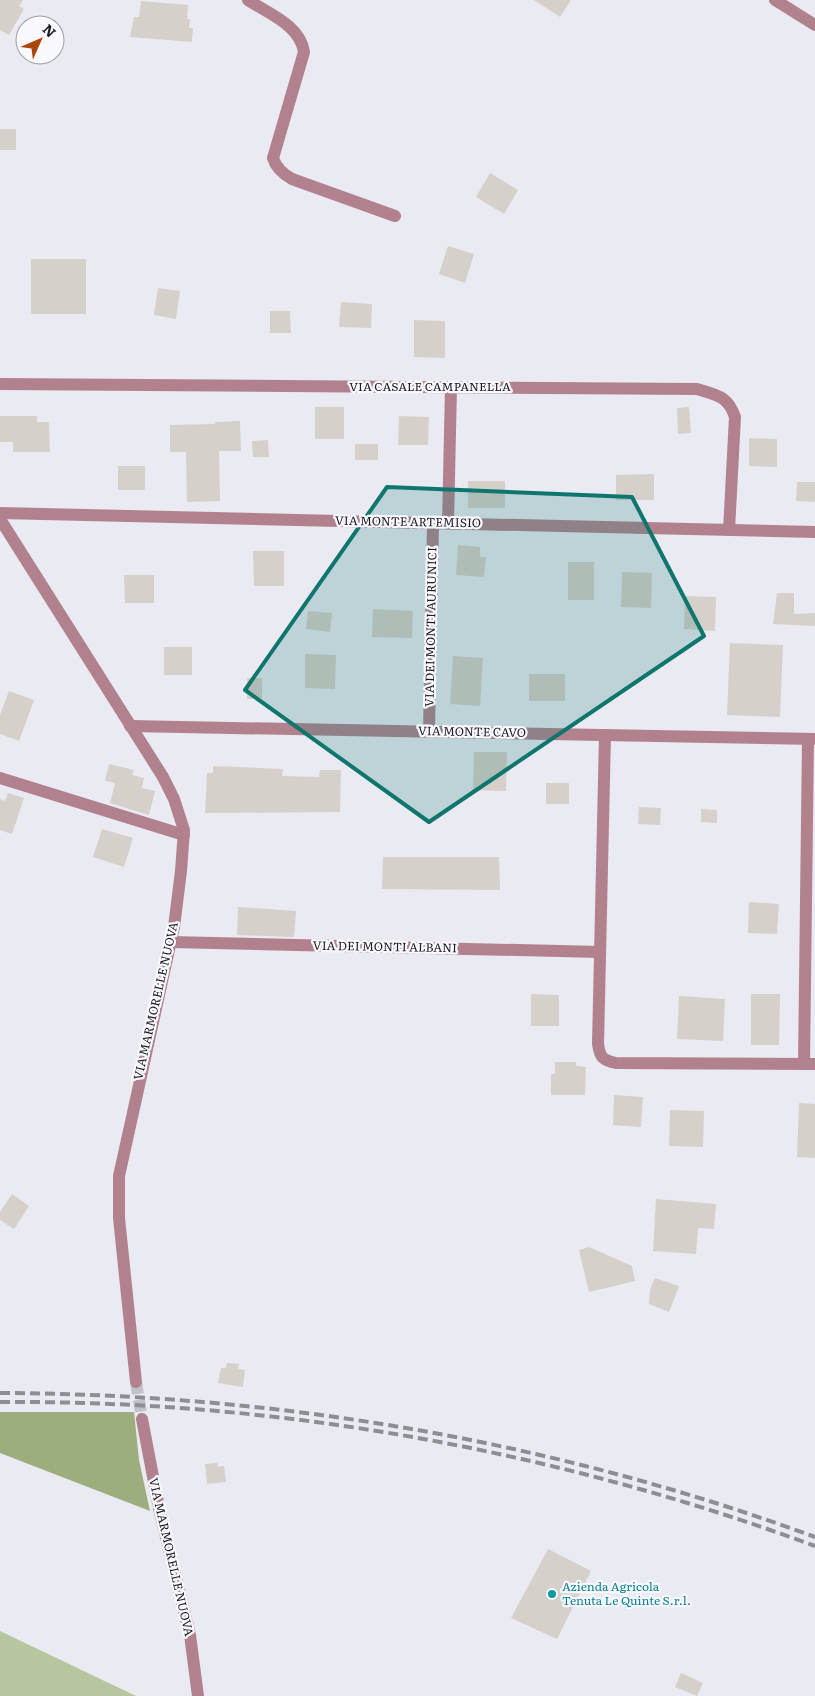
<svg xmlns="http://www.w3.org/2000/svg" width="815" height="1696" font-family="Literata,serif">
	<rect width="100%" height="100%" fill="#eaeaf2"/>
	<path fill="#b7c69e" d="M 0,1631 L 136,1696 L 0,1696 Z"/>
	<path fill="#9cae7d" d="M 0,1412 L 134,1412 L 139,1460 L 150,1511 L 0,1453 Z"/>
	<g fill="#d6d0ca">
		<path d="M 0,0 L 23,0 L 19,6 L 24,9 L 9,35 L 0,30 Z"/>
		<path d="M 534,0 L 571,0 L 560,17 Z"/>
		<path d="M 141,1 L 188,5 L 187,19 L 190,19 L 189,28 L 193,28 L 192,42 L 130,37 L 134,17 L 139,17 Z"/>
		<rect x="0" y="129" width="16" height="21"/>
		<path d="M 490,173 L 518,190 L 504,214 L 476,197 Z"/>
		<path d="M 448,246 L 474,254 L 465,283 L 439,274 Z"/>
		<rect x="31" y="259" width="55" height="55"/>
		<path d="M 158,288 L 180,291 L 176,319 L 154,315 Z"/>
		<path d="M 341,302 L 372,304 L 371,328 L 339,327 Z"/>
		<path d="M 270,311 L 290,311 L 291,333 L 270,333 Z"/>
		<path d="M 414,320 L 445,321 L 445,358 L 414,357 Z"/>
		<rect x="315" y="407" width="29" height="32"/>
		<path d="M 689,407 L 691,433 L 678,434 L 677,408 Z"/>
		<path d="M 0,416 L 37,416 L 37,422 L 49,422 L 50,452 L 13,452 L 13,442 L 0,442 Z"/>
		<path d="M 399,416 L 429,417 L 428,445 L 398,445 Z"/>
		<path d="M 240,421 L 241,451 L 219,451 L 220,501 L 187,502 L 186,452 L 170,452 L 170,425 L 215,424 L 215,422 Z"/>
		<path d="M 749,438 L 777,439 L 777,467 L 749,466 Z"/>
		<path d="M 268,440 L 269,457 L 253,457 L 252,441 Z"/>
		<rect x="355" y="444" width="23" height="16"/>
		<rect x="118" y="466" width="27" height="24"/>
		<path d="M 654,474 L 654,500 L 616,500 L 616,475 Z"/>
		<rect x="468" y="481" width="37" height="27"/>
		<path d="M 797,482 L 815,482 L 815,502 L 796,501 Z"/>
		<path d="M 458,545 L 480,547 L 480,557 L 486,557 L 484,577 L 456,575 Z"/>
		<path d="M 253,551 L 284,551 L 284,586 L 254,586 Z"/>
		<rect x="568" y="562" width="26" height="38"/>
		<path d="M 622,572 L 652,573 L 651,608 L 621,607 Z"/>
		<path d="M 124,575 L 154,575 L 154,603 L 125,603 Z"/>
		<path d="M 777,593 L 794,593 L 794,614 L 815,613 L 815,626 L 773,624 Z"/>
		<path d="M 685,596 L 716,597 L 715,631 L 684,629 Z"/>
		<path d="M 373,609 L 413,611 L 412,638 L 372,637 Z"/>
		<path d="M 308,611 L 332,613 L 330,632 L 306,629 Z"/>
		<path d="M 730,643 L 783,645 L 780,717 L 727,715 Z"/>
		<rect x="164" y="647" width="28" height="28"/>
		<path d="M 305,654 L 336,655 L 335,689 L 305,688 Z"/>
		<path d="M 453,656 L 483,658 L 480,706 L 450,704 Z"/>
		<rect x="529" y="674" width="36" height="27"/>
		<rect x="247" y="678" width="15" height="21"/>
		<path d="M 9,691 L 34,700 L 19,741 L 0,734 L 0,715 Z"/>
		<path d="M 474,752 L 507,752 L 506,791 L 473,790 Z"/>
		<path d="M 109,764 L 134,770 L 132,775 L 144,778 L 142,788 L 155,791 L 149,815 L 110,803 L 115,783 L 105,781 Z"/>
		<path d="M 213,766 L 283,769 L 282,776 L 319,777 L 320,770 L 341,770 L 340,812 L 205,813 L 207,773 L 213,773 Z"/>
		<rect x="546" y="783" width="23" height="21"/>
		<path d="M 8,793 L 24,798 L 12,834 L 0,830 L 0,799 L 5,801 Z"/>
		<path d="M 639,807 L 661,808 L 660,825 L 638,824 Z"/>
		<path d="M 701,809 L 717,810 L 717,823 L 701,822 Z"/>
		<path d="M 102,829 L 133,838 L 124,867 L 93,857 Z"/>
		<path d="M 383,857 L 499,857 L 500,890 L 382,889 Z"/>
		<path d="M 749,902 L 779,904 L 777,934 L 748,933 Z"/>
		<path d="M 238,907 L 296,911 L 294,937 L 237,935 Z"/>
		<path d="M 531,994 L 559,995 L 559,1026 L 531,1026 Z"/>
		<path d="M 751,994 L 780,994 L 779,1045 L 751,1045 Z"/>
		<path d="M 679,996 L 725,999 L 723,1041 L 677,1039 Z"/>
		<path d="M 555,1062 L 576,1062 L 576,1066 L 586,1067 L 585,1095 L 551,1095 L 551,1074 L 555,1074 Z"/>
		<path d="M 614,1095 L 643,1097 L 641,1127 L 613,1125 Z"/>
		<path d="M 799,1103 L 815,1104 L 815,1158 L 797,1157 Z"/>
		<path d="M 670,1110 L 704,1111 L 703,1147 L 669,1146 Z"/>
		<path d="M 12,1194 L 29,1206 L 14,1229 L 0,1220 L 0,1212 Z"/>
		<path d="M 656,1199 L 716,1204 L 714,1229 L 698,1228 L 696,1254 L 653,1251 Z"/>
		<path d="M 589,1247 L 632,1266 L 635,1281 L 589,1292 L 579,1250 Z"/>
		<path d="M 655,1278 L 679,1286 L 669,1312 L 649,1304 L 650,1289 Z"/>
		<path d="M 227,1363 L 239,1364 L 238,1369 L 245,1370 L 243,1387 L 218,1383 L 221,1368 L 226,1368 Z"/>
		<path d="M 217,1463 L 218,1467 L 224,1466 L 226,1482 L 207,1484 L 205,1464 Z"/>
		<path d="M 548,1549 L 591,1571 L 557,1639 L 511,1618 Z"/>
		<path d="M 681,1673 L 703,1683 L 697,1696 L 675,1687 Z"/>
	</g>
	<g fill="none" stroke-linecap="round" stroke-linejoin="round">
		<path stroke="#c1c1c8" stroke-width="12" stroke-dasharray="12 6" stroke-linecap="butt" d="M 136,1382 L 142,1419"/>
		<g stroke="#b1828e" stroke-width="12">
			<path d="M 248,0 C 269,14 300,25 304,52 L 273,158 C 276,168 283,174 292,179 L 395,216"/>
			<path d="M 775,0 L 815,25"/>
			<path d="M 0,384 L 697,389 C 717,395 728,396 735,417 L 729,530"/>
			<path d="M 0,513 L 815,532"/>
			<path d="M 0,519 L 163,777 L 174,799 L 184,830 L 181,871 L 174,927 L 119,1176 L 119,1218 L 136,1382"/>
			<path d="M 448,523 L 451,387"/>
			<path d="M 130,726 L 815,739"/>
			<path d="M 429,732 L 433,523"/>
			<path d="M 605,735 L 598,1044 C 600,1057 602,1060 616,1063 L 815,1064"/>
			<path d="M 0,778 L 184,835"/>
			<path d="M 171,942 L 600,952"/>
			<path d="M 804,1064 L 808,739"/>
			<path d="M 142,1419 L 159,1508 L 190,1635 L 198,1696"/>
		</g>
		<g stroke="#8d8d92" stroke-width="4" stroke-dasharray="10 5" stroke-linecap="butt">
			<path d="M 0,1393 C 278,1394 554,1441 815,1537"/>
			<path d="M 0,1402 C 277,1400 555,1450 815,1546"/>
		</g>
	</g>
	<path fill="#0f766e" fill-opacity="0.2" stroke="#0f766e" stroke-width="4" stroke-linejoin="round" d="M 387,487 L 632,497 L 704,636 L 429,822 L 245,690 Z"/>
	<circle fill="#0f9aa8" stroke="#f8f8fe" stroke-width="2" cx="552" cy="1594" r="5"/>
	<g text-anchor="middle" stroke-width="4.5" stroke-linejoin="round" paint-order="stroke">
		<g font-size="12" fill="#1c1c1f" stroke="#f8f8fe">
			<text x="430" y="391">VIA CASALE CAMPANELLA</text>
			<text transform="translate(408 522) rotate(1)" y="4">VIA MONTE ARTEMISIO</text>
			<text transform="translate(431 627) rotate(-89)" y="4">VIA DEI MONTI AURUNICI</text>
			<text transform="translate(472 732) rotate(1)" y="4">VIA MONTE CAVO</text>
			<text transform="translate(385 947) rotate(1)" y="4">VIA DEI MONTI ALBANI</text>
			<text transform="translate(156 1001) rotate(-77)" y="4">VIA MARMORELLE NUOVA</text>
			<text transform="translate(171 1557) rotate(77)" y="4">VIA MARMORELLE NUOVA</text>
		</g>
		<g font-size="12" fill="#0d838f" stroke="#f8f8fe" text-anchor="start">
			<text x="562" y="1591">Azienda Agricola<tspan x="562" dy="14">Tenuta Le Quinte S.r.l.</tspan></text>
		</g>
	</g>
	<g transform="translate(40 40) rotate(45)"><circle r="24" fill="#f8f8fe" stroke="#a0a0a5"/>
	<path d="M0-4L9 19L0 12L-9 19Z" fill="#a94709"/>
	<text y="-8" font-size="14" font-weight="bold" text-anchor="middle" fill="#1c1c1f">N</text>
	</g>
</svg>
